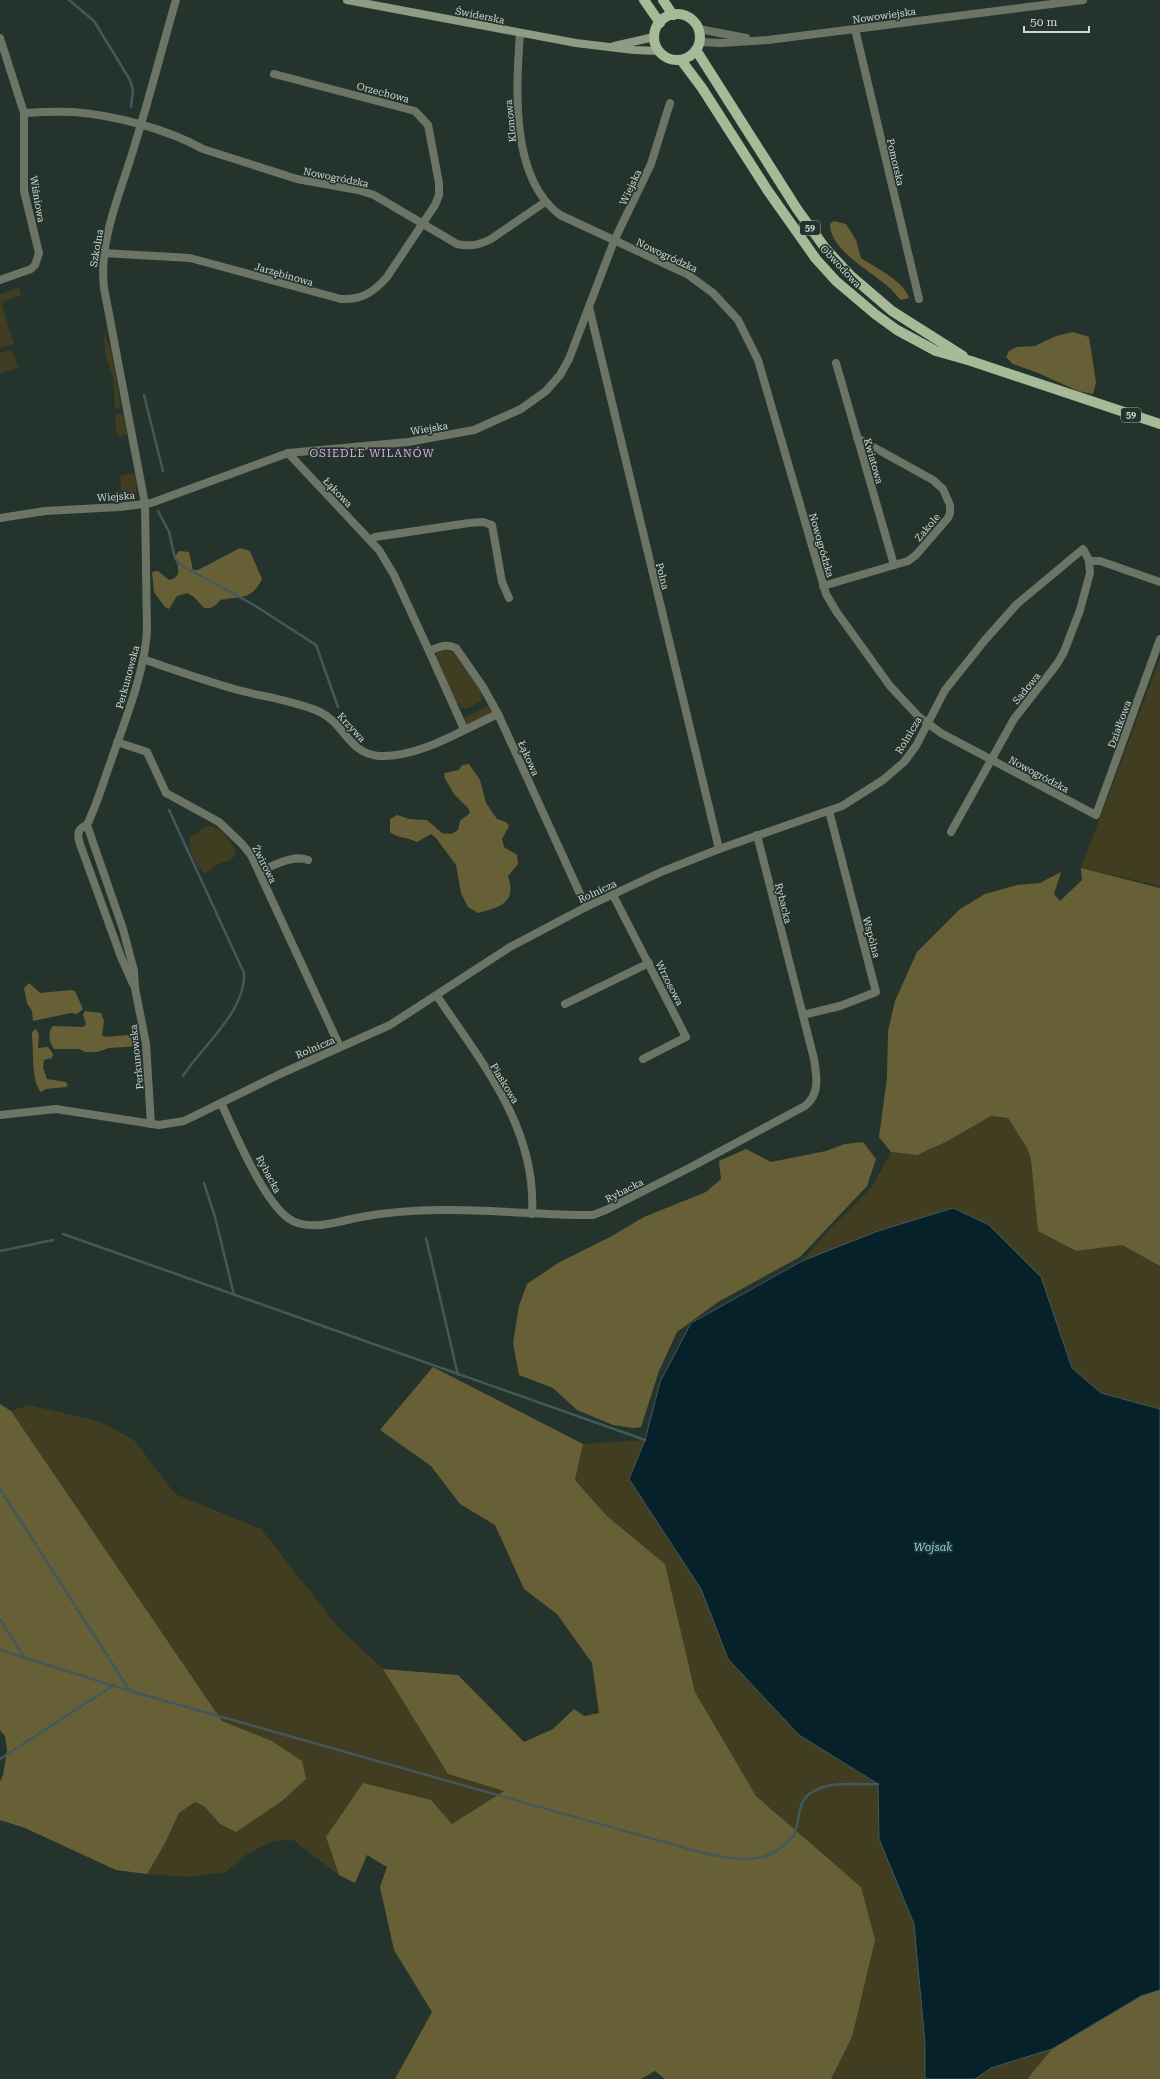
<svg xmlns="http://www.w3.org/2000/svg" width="1160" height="2079" font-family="'Roboto Serif',serif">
	<rect width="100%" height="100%" fill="#24342c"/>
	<g fill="#413d20">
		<path d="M 19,288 L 21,295 L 1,302 L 14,344 L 0,348 L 0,294 Z"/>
		<path d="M 103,333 L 104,333 L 111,350 L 121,407 L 115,408 L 113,377 L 106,356 Z"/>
		<path d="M 12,350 L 18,368 L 0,374 L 0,353 Z"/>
		<path d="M 123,414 L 127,435 L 117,436 L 115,415 Z"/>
		<path d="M 131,473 L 135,475 L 137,497 L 131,503 L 122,503 L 120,476 Z"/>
		<path d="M 444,650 L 456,653 L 482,691 L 481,701 L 468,708 L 462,708 L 456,702 L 435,656 L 437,652 Z"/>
		<path d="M 1160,658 L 1160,886 L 1081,868 Z"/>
		<path d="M 486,706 L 490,706 L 493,712 L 468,724 L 464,722 L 464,718 Z"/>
		<path d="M 207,826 C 221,826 229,840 236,850 C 234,862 227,861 218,864 C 213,866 210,871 204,873 C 195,865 188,850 190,838 Z"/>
		<path d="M 991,1116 L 1008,1118 L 1027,1148 L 1031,1160 L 1039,1231 L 1076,1251 L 1122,1245 L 1160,1266 L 1160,1409 L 1101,1393 L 1072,1368 L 1041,1277 L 989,1225 L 953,1208 L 878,1231 L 802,1261 L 829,1230 L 872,1187 L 891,1152 L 917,1155 L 946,1142 Z"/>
		<path d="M 29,1405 L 98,1421 L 134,1440 L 175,1494 L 261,1529 L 339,1628 L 383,1669 L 448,1774 L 504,1791 L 452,1824 L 431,1800 L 326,1837 L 339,1875 L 293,1840 L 273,1841 L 246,1855 L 226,1872 L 190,1877 L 147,1874 L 179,1813 L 195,1802 L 204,1806 L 220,1824 L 272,1741 L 222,1721 L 11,1411 Z"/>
		<path d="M 645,1440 L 629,1479 L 701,1589 L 728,1659 L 799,1735 L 878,1784 L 879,1839 L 914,1924 L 925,2043 L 925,2079 L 831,2079 L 852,2037 L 861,1887 L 756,1796 L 695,1692 L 665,1564 L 607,1516 L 575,1480 L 583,1444 Z"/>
		<path d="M 1052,2049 L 1027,2079 L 975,2079 L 991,2068 Z"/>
	</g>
	<g fill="#676036">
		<path d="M 834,221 L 846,224 L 856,240 L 861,258 C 876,268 904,281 909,298 L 901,300 C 897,297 895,293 891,289 C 873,272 830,251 830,224 Z"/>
		<path d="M 1073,332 L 1089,337 L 1096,382 L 1093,394 L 1078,391 L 1038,373 L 1013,364 L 1006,357 L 1009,351 L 1017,347 L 1035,346 L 1056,336 Z"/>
		<path d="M 240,548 L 250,551 L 262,579 C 251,601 241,596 220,600 C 216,606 211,609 204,608 L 194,597 L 187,593 L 177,596 L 169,609 L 165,607 L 154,592 L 152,572 L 158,571 L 169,580 C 184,577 177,566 175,556 L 179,551 L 189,552 L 193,570 L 198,570 Z"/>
		<path d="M 469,764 L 480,780 L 486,803 L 497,819 L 506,822 L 509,826 L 502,839 L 504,847 L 517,855 L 518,864 L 508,876 C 517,903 500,907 478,913 L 468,907 L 461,893 L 456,865 L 436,838 L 431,834 L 417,842 C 408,837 397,838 390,832 L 390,819 L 397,815 L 409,819 L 427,820 L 442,833 L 451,834 L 458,830 L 460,821 L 470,813 L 468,808 L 454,794 L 444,777 L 445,773 L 459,770 L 462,765 Z"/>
		<path d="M 1081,868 L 1160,888 L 1160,1266 L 1122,1245 L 1076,1251 L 1038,1231 L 1031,1160 L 1027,1148 L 1008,1118 L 991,1116 L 946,1142 L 917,1155 L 891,1152 L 879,1137 L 887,1078 L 888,1031 L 895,1001 L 917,952 L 960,909 L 985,894 L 1017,885 L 1040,883 L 1061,872 L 1054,894 L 1060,901 L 1082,880 Z"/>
		<path d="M 29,983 L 40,993 L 71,990 L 75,991 L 83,1009 L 77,1014 L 71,1013 L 33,1021 L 32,1011 L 27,1003 L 24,988 Z"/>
		<path d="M 85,1011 L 101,1013 L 104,1021 L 102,1035 L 105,1037 L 129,1035 L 138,1037 L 140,1040 L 140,1046 L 109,1048 L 97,1052 L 85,1052 L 79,1049 L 54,1049 C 49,1042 47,1033 53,1026 L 83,1027 L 86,1024 L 83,1015 Z"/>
		<path d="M 36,1029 L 39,1034 L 38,1048 L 48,1047 L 53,1054 L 52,1058 L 44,1060 L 43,1067 L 47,1079 L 66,1082 L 68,1085 L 66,1087 L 46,1089 L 41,1092 C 31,1081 34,1052 32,1037 L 32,1032 Z"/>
		<path d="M 863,1142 L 876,1159 L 867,1186 L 800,1257 L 718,1302 L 677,1332 L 659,1371 L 641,1427 L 633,1428 L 613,1425 L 577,1410 L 553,1388 L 519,1375 L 513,1343 L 519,1306 L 527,1284 L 558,1263 L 610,1237 L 644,1217 L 706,1192 L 721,1179 L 719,1161 L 746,1149 L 771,1162 L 826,1151 L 845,1144 Z"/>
		<path d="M 433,1367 L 583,1444 L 575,1480 L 607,1516 L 665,1564 L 695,1692 L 756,1796 L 861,1887 L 875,1940 L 852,2037 L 831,2079 L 665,2079 L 655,2071 L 641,2079 L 395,2079 L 432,2012 L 394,1950 L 380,1887 L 387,1867 L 367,1855 L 355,1883 L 339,1875 L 326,1837 L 363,1783 L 431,1800 L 452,1824 L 504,1791 L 448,1774 L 383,1669 L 458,1675 L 524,1742 L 553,1729 L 574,1709 L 584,1716 L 599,1713 L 592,1663 L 557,1614 L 524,1589 L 495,1525 L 460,1504 L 431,1466 L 380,1430 Z"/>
		<path d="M 0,1404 L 11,1411 L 222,1721 L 272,1741 L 302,1761 L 306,1779 L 282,1801 L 236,1832 L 220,1824 L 204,1806 L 195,1802 L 179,1813 L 164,1845 L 147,1874 L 116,1870 L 25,1828 L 0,1820 L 0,1782 L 3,1775 L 7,1750 L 5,1736 L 0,1730 Z"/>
		<path d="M 1160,1990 L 1160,2079 L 1027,2079 L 1052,2049 L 1141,1996 Z"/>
	</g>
	<path fill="#07212b" stroke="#43585d" d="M 953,1208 L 989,1225 L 1041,1277 L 1072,1368 L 1101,1393 L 1160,1409 L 1160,1990 L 1141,1996 L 1052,2049 L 991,2068 L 975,2079 L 925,2079 L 925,2043 L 914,1924 L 879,1839 L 878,1784 L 799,1735 L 728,1659 L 701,1589 L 629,1479 L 645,1440 L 660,1382 L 691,1323 L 802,1261 L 878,1231 Z"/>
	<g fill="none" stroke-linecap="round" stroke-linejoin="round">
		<g stroke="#43585d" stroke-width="2.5">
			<path d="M 69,0 L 94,21 L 130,80 L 133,90 L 131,107"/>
			<path d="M 144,395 L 163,471"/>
			<path d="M 158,511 L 169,532 L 175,558 L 179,564 L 254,605 L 316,645 L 338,707"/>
			<path d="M 169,810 L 244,973 C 246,1011 203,1045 183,1076"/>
			<path d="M 204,1183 L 215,1217 L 234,1295"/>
			<path d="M 63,1234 L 645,1440"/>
			<path d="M 426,1238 L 458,1375"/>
			<path d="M 0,1251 L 53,1240"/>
			<path d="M 0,1489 L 130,1691"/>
			<path d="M 0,1619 L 24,1657"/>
			<path d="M 0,1650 L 130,1691 L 699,1852 C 727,1858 759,1867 783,1846 C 786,1843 792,1839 794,1835 C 802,1817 794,1799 818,1789 C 835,1781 859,1785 878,1784"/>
			<path d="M 0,1759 L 114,1685"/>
		</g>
		<g stroke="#6c7565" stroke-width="8">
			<path d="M 699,29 L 746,38"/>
			<path d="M 855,29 L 919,299"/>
			<path d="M 520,33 C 516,89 510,178 560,215 L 687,274 L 713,293 L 738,320 L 758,360 L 826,594 L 836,611 L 890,686 L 919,717 L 941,733 L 1096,815 L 1160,639"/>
			<path d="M 0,38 L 24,113 L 24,191 L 39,253 L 35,265 L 31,269 L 0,280"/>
			<path d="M 700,42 L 721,43 L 768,40 L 1083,0"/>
			<path d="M 24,113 C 40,112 57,111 73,112 C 114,115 167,129 203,149 L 297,179 L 358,190 L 374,195 L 457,244 C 470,247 479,245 491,239 L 545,202"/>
			<path d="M 103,253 L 190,258 L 341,299 C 362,300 374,292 387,277 L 435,205 L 439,195 L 439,183 L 428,125 L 415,111 L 274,74"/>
			<path d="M 589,307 L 719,849"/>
			<path d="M 836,363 L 894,565"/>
			<path d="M 288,453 L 379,550 L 394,575 L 429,651 C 439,647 446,643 456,648 L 483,687 L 498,714 L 586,907"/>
			<path d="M 0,518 L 45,511 L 120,507 L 151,503 L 288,453 L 408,442 L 474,430 L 521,409 L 546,391 L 560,375 L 569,359 L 614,241 L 651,164 L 670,103"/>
			<path d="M 370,540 L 375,537 L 469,523 L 483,522 L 492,525 L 502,582 L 509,598"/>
			<path d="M 1089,561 L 1100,561 L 1160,582"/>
			<path d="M 823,586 L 908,561 L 916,555 L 948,518 L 950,513 L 950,505 L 943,489 L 933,480 L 857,438"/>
			<path d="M 429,651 L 464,729"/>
			<path d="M 143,659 C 174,670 206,681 238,690 C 265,697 295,701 320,712 C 344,723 349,754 379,756 C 419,758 462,730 498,714"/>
			<path d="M 117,742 L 147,752 L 166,793 L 219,822 L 242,844 L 251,855 L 340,1047"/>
			<path d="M 87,825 C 77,829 77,834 80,844 L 121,957 L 133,984"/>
			<path d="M 259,871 C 274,866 292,854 308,860"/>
			<path d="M 613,895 L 686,1037 L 643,1059"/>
			<path d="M 437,996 C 482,1063 537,1128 532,1214"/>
			<path d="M 565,1004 L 649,963"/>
			<path d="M 803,1015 L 840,1006 L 876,992 L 829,811"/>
			<path d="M 221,1103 C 235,1133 263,1200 288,1218 C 308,1233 339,1221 361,1217 C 432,1204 505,1213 576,1215 L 593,1215 L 606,1210 L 691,1167 L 805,1106 C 820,1094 817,1077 814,1059 L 757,835"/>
			<path d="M 0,1115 L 56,1109 L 159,1125 L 184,1121 L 280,1074 L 390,1025 L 510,947 L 586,907 L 661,872 L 719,849 L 842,806 L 883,780 L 904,762 L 916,746 L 945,690 L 985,640 L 1017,604 L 1083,549 L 1089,560 L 1090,573 L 1080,610 L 1064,652 L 1057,664 L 1014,719 L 951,832"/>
			<path d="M 151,1124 L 146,1044 L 135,988 L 134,971 L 123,929 L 87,825 C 97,804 103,783 111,761 C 125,720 144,675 147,631 L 145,504 L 104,288 C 98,239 122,190 135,144 C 150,96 162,48 176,0"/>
		</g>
		<g stroke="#8d9c82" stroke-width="8">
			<path d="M 347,0 L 576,43 L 634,50 L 659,51"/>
			<path d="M 614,46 L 654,37"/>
		</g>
		<g stroke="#a7ba98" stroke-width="10">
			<path d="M 644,0 L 660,23"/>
			<path d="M 663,0 L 673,15"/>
			<circle cx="677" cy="37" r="23"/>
			<path d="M 696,50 L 797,209 L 825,248 L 850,275 L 892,311 L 963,356"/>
			<path d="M 681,60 L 702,88 L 768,191 L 816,259 L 836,281 L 875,314 L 897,330 L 936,351 L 971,361 L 1160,424"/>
		</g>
	</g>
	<g text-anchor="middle" stroke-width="3.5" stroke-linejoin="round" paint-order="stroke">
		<g fill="#24342c" stroke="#9ca7a1" stroke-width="1">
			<rect x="800" y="221" width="20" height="14" rx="3"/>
			<rect x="1121" y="408" width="20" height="14" rx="3"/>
		</g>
		<g font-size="9" font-weight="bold" fill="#cfd8d3">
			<text x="810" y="231">59</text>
			<text x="1131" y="418">59</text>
		</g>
		<g font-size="10" fill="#cfd8d3" stroke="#24342c">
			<text transform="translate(480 15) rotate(11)" y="4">Świderska</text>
			<text transform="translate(884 15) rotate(-8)" y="4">Nowowiejska</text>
			<text transform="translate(383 92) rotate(15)" y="4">Orzechowa</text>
			<text transform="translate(510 121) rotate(-96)" y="4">Klonowa</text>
			<text transform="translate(896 162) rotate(77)" y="4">Pomorska</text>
			<text transform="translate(336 177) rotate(11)" y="4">Nowogródzka</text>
			<text transform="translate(630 187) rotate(-65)" y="4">Wiejska</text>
			<text transform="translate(38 199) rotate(80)" y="4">Wiśniowa</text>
			<text transform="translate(96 248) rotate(-80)" y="4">Szkolna</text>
			<text transform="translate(667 255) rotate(25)" y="4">Nowogródzka</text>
			<text transform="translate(841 266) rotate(47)" y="4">Obwodowa</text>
			<text transform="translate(284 274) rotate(16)" y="4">Jarzębinowa</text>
			<text transform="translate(429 428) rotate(-9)" y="4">Wiejska</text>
			<text transform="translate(874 461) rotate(74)" y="4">Kwiatowa</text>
			<text transform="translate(338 492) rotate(46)" y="4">Łąkowa</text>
			<text transform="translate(116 496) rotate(-4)" y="4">Wiejska</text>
			<text transform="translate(927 527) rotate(-50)" y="4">Zakole</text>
			<text transform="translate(822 545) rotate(74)" y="4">Nowogródzka</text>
			<text transform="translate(663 576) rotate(76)" y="4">Polna</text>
			<text transform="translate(127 677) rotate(-75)" y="4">Perkunowska</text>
			<text transform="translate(1026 688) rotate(-51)" y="4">Sadowa</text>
			<text transform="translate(1119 724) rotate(-70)" y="4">Działkowa</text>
			<text transform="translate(352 727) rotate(47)" y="4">Krzywa</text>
			<text transform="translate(908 735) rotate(-59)" y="4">Rolnicza</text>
			<text transform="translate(529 758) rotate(66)" y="4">Łąkowa</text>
			<text transform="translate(1039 774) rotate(28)" y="4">Nowogródzka</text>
			<text transform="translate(265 864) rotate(63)" y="4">Żwirowa</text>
			<text transform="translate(597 891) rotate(-25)" y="4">Rolnicza</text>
			<text transform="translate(784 903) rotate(76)" y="4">Rybacka</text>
			<text transform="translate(872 937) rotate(75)" y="4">Wspólna</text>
			<text transform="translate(670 983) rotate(63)" y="4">Wrzosowa</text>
			<text transform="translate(315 1047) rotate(-23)" y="4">Rolnicza</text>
			<text transform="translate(136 1057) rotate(-96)" y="4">Perkunowska</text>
			<text transform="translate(505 1083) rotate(59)" y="4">Piaskowa</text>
			<text transform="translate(269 1174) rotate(62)" y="4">Rybacka</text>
			<text transform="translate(624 1190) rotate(-27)" y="4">Rybacka</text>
		</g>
		<g font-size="11" letter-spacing="1" fill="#dbaae8" stroke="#24342c">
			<text x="372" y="457">OSIEDLE WILANÓW</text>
		</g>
		<g font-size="11" font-style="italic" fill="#82d3f3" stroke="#24342c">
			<text x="933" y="1551">Wojsak</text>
		</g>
	</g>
	<path d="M1024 26v6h65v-6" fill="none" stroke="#cfd8d3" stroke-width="2"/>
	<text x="1030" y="26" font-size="12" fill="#cfd8d3" stroke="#24342c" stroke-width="3" paint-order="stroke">50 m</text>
</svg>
